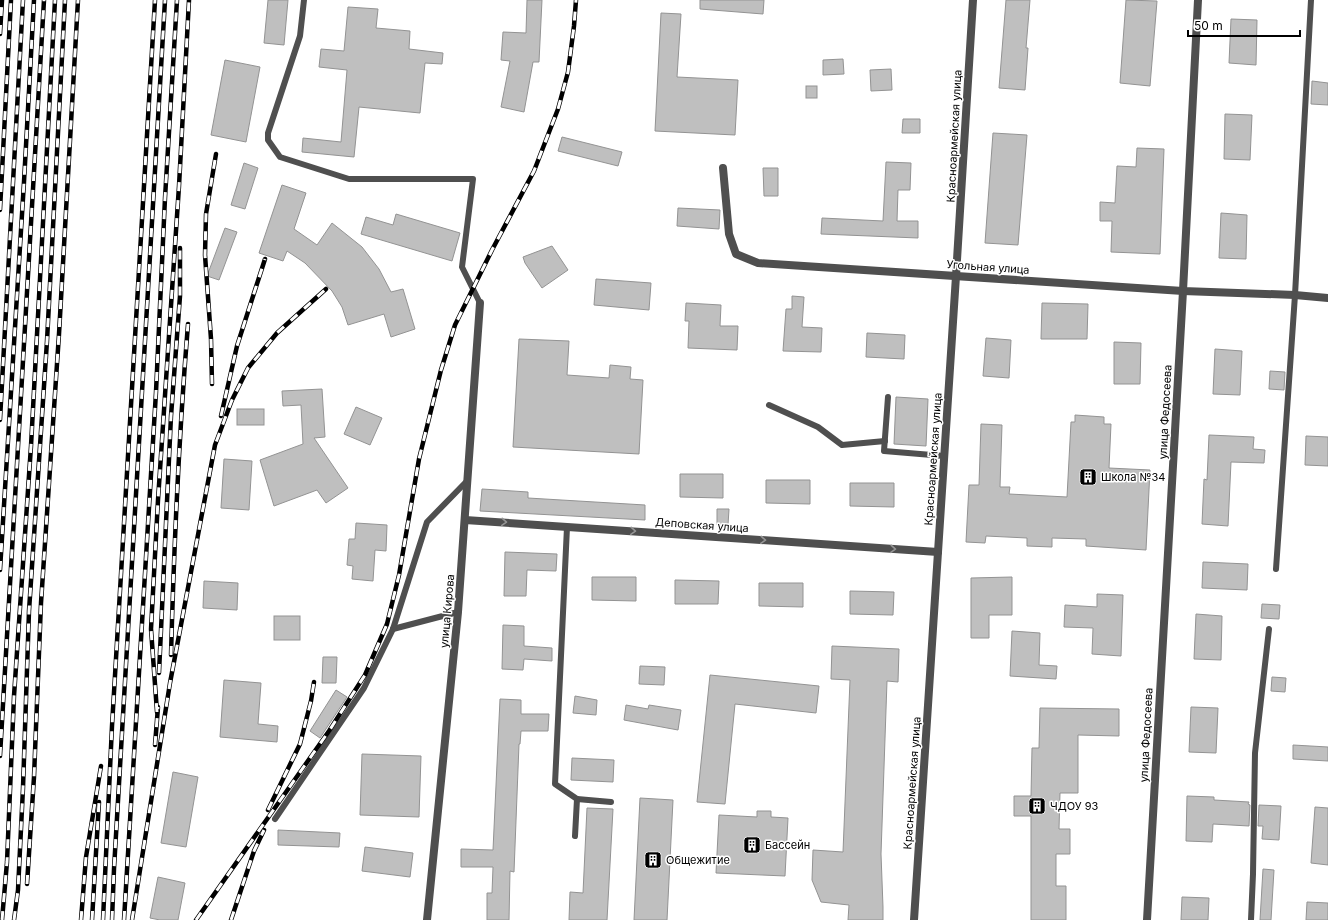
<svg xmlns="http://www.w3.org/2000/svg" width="1328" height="920" font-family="Inter,sans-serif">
	<rect width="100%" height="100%" fill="#fff"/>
	<g fill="#bfbfbf" stroke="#939393">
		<path d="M 268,0 L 288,0 L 284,45 L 264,43 Z"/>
		<path d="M 527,0 L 542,0 L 539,62 L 533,62 L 524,112 L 501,107 L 510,61 L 501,60 L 503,32 L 526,33 Z"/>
		<path d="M 700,0 L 764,0 L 763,14 L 700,9 Z"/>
		<path d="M 1006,0 L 1030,0 L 1026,48 L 1028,48 L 1025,90 L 999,88 Z"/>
		<path d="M 1126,0 L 1157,1 L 1150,86 L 1120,83 Z"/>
		<path d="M 348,7 L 378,9 L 376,28 L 410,31 L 409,49 L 443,53 L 442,64 L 425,63 L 420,113 L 359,107 L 354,157 L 302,152 L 303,138 L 341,142 L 347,70 L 319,67 L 321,49 L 344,51 Z"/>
		<path d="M 661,13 L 681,14 L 677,77 L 738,80 L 735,135 L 655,131 Z"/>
		<path d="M 1231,19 L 1257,20 L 1256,65 L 1229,63 Z"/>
		<path d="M 843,59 L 844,74 L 823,75 L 823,60 Z"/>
		<path d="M 225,60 L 260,67 L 246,142 L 211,135 Z"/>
		<path d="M 891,69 L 892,90 L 871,91 L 870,70 Z"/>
		<path d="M 1312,81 L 1328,83 L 1328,105 L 1311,104 Z"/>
		<rect x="806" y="86" width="11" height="12"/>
		<path d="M 1225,114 L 1252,115 L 1250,160 L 1224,159 Z"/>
		<path d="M 903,119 L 920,119 L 920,133 L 902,133 Z"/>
		<path d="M 993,133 L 1027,135 L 1018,245 L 985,243 Z"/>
		<path d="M 562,137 L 622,152 L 618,166 L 558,151 Z"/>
		<path d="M 1137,148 L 1164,149 L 1160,254 L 1111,252 L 1112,221 L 1100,221 L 1100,202 L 1115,203 L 1117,166 L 1136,167 Z"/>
		<path d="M 886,162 L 911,163 L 910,190 L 898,190 L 897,221 L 918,221 L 918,238 L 821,234 L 822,218 L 883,221 Z"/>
		<path d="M 244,163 L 258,168 L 245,209 L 231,205 Z"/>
		<path d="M 763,168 L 778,168 L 778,196 L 764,196 Z"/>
		<path d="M 282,185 L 306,193 L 294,229 L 317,245 L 332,223 L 362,247 L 379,269 L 391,292 L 403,289 L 415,329 L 391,337 L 384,314 L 348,325 L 342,307 L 332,291 L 305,263 L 287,251 L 283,261 L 259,253 Z"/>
		<path d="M 678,208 L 720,210 L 719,229 L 677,226 Z"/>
		<path d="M 1221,213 L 1247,215 L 1246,259 L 1219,258 Z"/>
		<path d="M 396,214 L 460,233 L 452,261 L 361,234 L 366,217 L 393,225 Z"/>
		<path d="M 225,228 L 237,232 L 219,280 L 207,276 Z"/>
		<path d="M 552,246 L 568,270 L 542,288 L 525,263 L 523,257 Z"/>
		<path d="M 596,279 L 651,283 L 649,310 L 594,305 Z"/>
		<path d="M 792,296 L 804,297 L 802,327 L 822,328 L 821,352 L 783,351 L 786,309 L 792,309 Z"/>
		<path d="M 686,303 L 721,305 L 720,326 L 738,326 L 737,350 L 688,348 L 689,321 L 685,321 Z"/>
		<path d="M 1042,303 L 1088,304 L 1087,339 L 1041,339 Z"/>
		<path d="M 867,333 L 905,335 L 904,359 L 866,357 Z"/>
		<path d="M 986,338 L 1011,340 L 1009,378 L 983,376 Z"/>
		<path d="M 519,339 L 569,341 L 567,375 L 609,378 L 610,365 L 631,367 L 630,379 L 643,380 L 639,454 L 513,447 Z"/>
		<path d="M 1114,342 L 1141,343 L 1140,384 L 1114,384 Z"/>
		<path d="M 1215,349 L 1242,351 L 1240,395 L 1213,394 Z"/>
		<path d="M 1270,371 L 1285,372 L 1284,390 L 1269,389 Z"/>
		<path d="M 322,389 L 325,437 L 314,438 L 348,488 L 326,503 L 317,490 L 274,506 L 260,460 L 303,444 L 301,405 L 283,406 L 282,391 Z"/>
		<path d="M 896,397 L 928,399 L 926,446 L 894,444 Z"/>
		<path d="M 356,407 L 382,418 L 370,445 L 344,434 Z"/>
		<rect x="237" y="409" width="27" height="16"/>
		<path d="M 1075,415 L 1104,417 L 1104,424 L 1111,424 L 1109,468 L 1150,470 L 1146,550 L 1086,546 L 1086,539 L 1052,538 L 1052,547 L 1027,546 L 1027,538 L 986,536 L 985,543 L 966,542 L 969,485 L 979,485 L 981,424 L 1002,425 L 1000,487 L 1010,487 L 1009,494 L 1067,497 L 1071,422 L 1075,422 Z"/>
		<path d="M 1209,435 L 1254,437 L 1253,449 L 1265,450 L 1264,463 L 1231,462 L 1228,526 L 1202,524 L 1204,479 L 1207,480 Z"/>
		<path d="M 1306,436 L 1328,437 L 1328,466 L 1305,465 Z"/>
		<path d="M 224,459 L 252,461 L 249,510 L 221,508 Z"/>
		<path d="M 680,474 L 723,474 L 723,498 L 680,497 Z"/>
		<path d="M 766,480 L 810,480 L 810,504 L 766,503 Z"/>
		<path d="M 850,483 L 894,483 L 894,507 L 850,506 Z"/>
		<path d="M 482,489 L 528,492 L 528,498 L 645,505 L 645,520 L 480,511 Z"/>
		<path d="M 717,509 L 729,509 L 728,525 L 717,525 Z"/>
		<path d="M 356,523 L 387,525 L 386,551 L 375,550 L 373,581 L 352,579 L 353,566 L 347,565 L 349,539 L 355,539 Z"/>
		<path d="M 505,552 L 557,554 L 556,571 L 527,570 L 526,596 L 504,596 Z"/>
		<path d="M 1203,562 L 1248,564 L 1247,590 L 1202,588 Z"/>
		<path d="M 592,577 L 636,577 L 636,601 L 592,600 Z"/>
		<path d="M 1012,577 L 1012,615 L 989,615 L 989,638 L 971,638 L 971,578 Z"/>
		<path d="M 675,580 L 719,581 L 718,604 L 675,604 Z"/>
		<path d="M 204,581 L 238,583 L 237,610 L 203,608 Z"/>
		<path d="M 759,583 L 803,583 L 803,607 L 759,606 Z"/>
		<path d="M 850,591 L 894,592 L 893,615 L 850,614 Z"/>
		<path d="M 1097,594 L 1123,595 L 1121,656 L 1092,654 L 1093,628 L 1064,627 L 1065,605 L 1097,607 Z"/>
		<path d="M 1262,604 L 1280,605 L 1279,619 L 1261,618 Z"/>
		<path d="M 1196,614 L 1222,616 L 1221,660 L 1194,659 Z"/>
		<rect x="274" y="616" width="26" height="24"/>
		<path d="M 503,625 L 524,626 L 524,646 L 552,648 L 552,661 L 524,659 L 523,670 L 502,669 Z"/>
		<path d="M 1012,631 L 1040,633 L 1039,665 L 1057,666 L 1056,679 L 1010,676 Z"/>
		<path d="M 832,646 L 899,649 L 898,682 L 887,681 L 881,854 L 883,907 L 883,920 L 848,920 L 849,905 L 821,902 L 812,880 L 813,850 L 843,852 L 850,680 L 831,679 Z"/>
		<path d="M 323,657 L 337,657 L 336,683 L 322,683 Z"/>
		<path d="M 640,666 L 665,667 L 664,685 L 639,684 Z"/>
		<path d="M 710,675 L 819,686 L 816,713 L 735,704 L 725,804 L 697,802 Z"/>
		<path d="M 1272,677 L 1286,678 L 1285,692 L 1271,691 Z"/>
		<path d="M 224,680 L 261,683 L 258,724 L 278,726 L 277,742 L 220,737 Z"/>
		<path d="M 336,690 L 347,697 L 320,738 L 310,731 Z"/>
		<path d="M 575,696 L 597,700 L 596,715 L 573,713 Z"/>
		<path d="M 500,699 L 521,700 L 521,714 L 549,714 L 548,731 L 521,731 L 520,744 L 519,744 L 514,872 L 510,871 L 509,920 L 487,920 L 487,893 L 492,893 L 493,867 L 461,867 L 461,849 L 493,850 Z"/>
		<path d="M 626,705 L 648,709 L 649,705 L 681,710 L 678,730 L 624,720 Z"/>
		<path d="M 1191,707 L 1218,708 L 1216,753 L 1189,752 Z"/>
		<path d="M 1040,708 L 1119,709 L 1119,736 L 1078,735 L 1078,793 L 1060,793 L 1059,829 L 1070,829 L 1070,854 L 1056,854 L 1056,886 L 1066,886 L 1066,920 L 1031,920 L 1031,816 L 1014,816 L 1014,796 L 1031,796 L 1032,748 L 1039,748 Z"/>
		<path d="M 1293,745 L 1328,747 L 1328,761 L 1293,759 Z"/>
		<path d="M 362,754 L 421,756 L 419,817 L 360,815 Z"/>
		<path d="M 572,758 L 614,760 L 613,782 L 571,780 Z"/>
		<path d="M 173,772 L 198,777 L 186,847 L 161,843 Z"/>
		<path d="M 1187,796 L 1214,797 L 1214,800 L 1249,802 L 1248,804 L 1250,805 L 1249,826 L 1213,824 L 1212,842 L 1186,841 Z"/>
		<path d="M 640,798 L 673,800 L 667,920 L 634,920 Z"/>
		<path d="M 1259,805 L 1281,806 L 1279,840 L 1262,839 L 1263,826 L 1258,826 Z"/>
		<path d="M 1315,807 L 1328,808 L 1328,865 L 1311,863 Z"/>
		<path d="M 587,808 L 613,809 L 607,920 L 569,920 L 570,892 L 583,893 Z"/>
		<path d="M 757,811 L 771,811 L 771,817 L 788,818 L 785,876 L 716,873 L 719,815 L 757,817 Z"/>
		<path d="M 278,830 L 340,833 L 339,847 L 278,845 Z"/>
		<path d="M 365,847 L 413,853 L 410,877 L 362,871 Z"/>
		<path d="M 1263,869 L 1274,870 L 1271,920 L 1260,920 Z"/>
		<path d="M 158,877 L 185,883 L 178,920 L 160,920 L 150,918 Z"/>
		<path d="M 1182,897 L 1209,898 L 1208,920 L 1181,920 Z"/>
		<path d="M 1307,902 L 1328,903 L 1328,920 L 1306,920 Z"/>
	</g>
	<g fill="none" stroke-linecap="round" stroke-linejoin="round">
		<g stroke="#4f4f4f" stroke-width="6">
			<path d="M 304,0 L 300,36 L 268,133 L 268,140 L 280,157 L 349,179 L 473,179 L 462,267 L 480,303"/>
			<path d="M 888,397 L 884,451 L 944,456"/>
			<path d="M 769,405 L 818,427 L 842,445 L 885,441"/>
			<path d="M 567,527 L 555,784 L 577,799 L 575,836"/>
			<path d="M 1276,569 L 1295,295 L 1311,0"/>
			<path d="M 393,629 L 458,612"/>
			<path d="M 577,799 L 611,802"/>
			<path d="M 275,819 L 364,688 L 393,629 L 427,522 L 467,481"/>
			<path d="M 1251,920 L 1253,874 L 1255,753 L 1269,629"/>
		</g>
		<g stroke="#4f4f4f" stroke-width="8">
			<path d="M 723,168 L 729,234 L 736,254 L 758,263 L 1183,291 L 1295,295 L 1328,298"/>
			<path d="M 465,520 L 938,552"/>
			<path d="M 427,920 L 458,612 L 480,303"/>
			<path d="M 1147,920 L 1183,291 L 1198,0"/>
		</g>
		<path stroke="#4f4f4f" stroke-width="8" d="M 914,920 L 956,276 L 973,0"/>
		<defs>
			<g id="rail">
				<path d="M 0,34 L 2,0"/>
				<path d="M 0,210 L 11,0"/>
				<path d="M 212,384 L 211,339 L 205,255 L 206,214 L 216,154"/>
				<path d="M 221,416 L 237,346 L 265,259"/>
				<path d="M 0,420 L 23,0"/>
				<path d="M 0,570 L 24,182 L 34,0"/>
				<path d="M 171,655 C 174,544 179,434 188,324"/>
				<path d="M 159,673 L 171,416 L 180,296 L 180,248"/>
				<path d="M 157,712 L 151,629 L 158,500 L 179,186 L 189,0"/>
				<path d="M 155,745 L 158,707"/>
				<path d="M 0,756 L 44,0"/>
				<path d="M 268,810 L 300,744 L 311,701 L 314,682"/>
				<path d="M 27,884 L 34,777 L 41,603 L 59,334 L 78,0"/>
				<path d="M 2,920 L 7,862 L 14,696 L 31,446 L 55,0"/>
				<path d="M 14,920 L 18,890 L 23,788 L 29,611 L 47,341 L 65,0"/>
				<path d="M 81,920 L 86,857 L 101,766"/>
				<path d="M 92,920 L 99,802"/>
				<path d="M 103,920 L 112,726 L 155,0"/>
				<path d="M 112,920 L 114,869 L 165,0"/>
				<path d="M 124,920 L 156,392 L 165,198 L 177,0"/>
				<path d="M 132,920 L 170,683 L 215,445 L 232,400 L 248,368 L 277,333 L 326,289"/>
				<path d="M 196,920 L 329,731 L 365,675 L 387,624 L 399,575 L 419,459 L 441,370 L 455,325 L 492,250 L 534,171 L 558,109 L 568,72 L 574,26 L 576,0"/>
				<path d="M 231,920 L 254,851 L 264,830"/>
			</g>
		</defs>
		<use href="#rail" stroke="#000" stroke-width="4.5"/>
		<use href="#rail" stroke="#fff" stroke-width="3" stroke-dasharray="9" stroke-linecap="butt"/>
	</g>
	<defs><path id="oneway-chevron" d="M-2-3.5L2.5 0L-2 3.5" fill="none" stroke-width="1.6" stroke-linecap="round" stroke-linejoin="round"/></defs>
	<g stroke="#959595">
		<use href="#oneway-chevron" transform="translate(504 522) rotate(4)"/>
		<use href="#oneway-chevron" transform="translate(633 531) rotate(4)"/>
		<use href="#oneway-chevron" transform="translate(763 540) rotate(4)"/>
		<use href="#oneway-chevron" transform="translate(893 549) rotate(4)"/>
	</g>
	<defs>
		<symbol id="building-square" viewBox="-11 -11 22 22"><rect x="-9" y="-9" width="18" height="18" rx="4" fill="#000" stroke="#fff"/><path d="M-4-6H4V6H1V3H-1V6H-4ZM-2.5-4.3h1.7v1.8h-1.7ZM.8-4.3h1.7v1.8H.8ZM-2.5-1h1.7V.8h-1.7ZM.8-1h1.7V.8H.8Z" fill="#fff"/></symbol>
	</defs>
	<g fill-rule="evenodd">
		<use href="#building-square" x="1078" y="467" width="20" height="20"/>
		<use href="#building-square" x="1027" y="796" width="20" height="20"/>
		<use href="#building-square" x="742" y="835" width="20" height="20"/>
		<use href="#building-square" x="643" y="850" width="20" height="20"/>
	</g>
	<g text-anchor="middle" stroke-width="3" stroke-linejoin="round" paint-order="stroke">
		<g font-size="11" fill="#000" stroke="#fff">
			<text transform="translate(954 136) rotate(-87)" y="4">Красноармейская улица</text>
			<text transform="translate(988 267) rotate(4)" y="4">Угольная улица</text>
			<text transform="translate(1165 412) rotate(-87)" y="4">улица Федосеева</text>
			<text transform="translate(933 459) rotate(-86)" y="4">Красноармейская улица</text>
			<text transform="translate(702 525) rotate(4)" y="4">Деповская улица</text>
			<text transform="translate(447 611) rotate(-85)" y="4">улица Кирова</text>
			<text transform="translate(1146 735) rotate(-87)" y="4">улица Федосеева</text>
			<text transform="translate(912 783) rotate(-86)" y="4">Красноармейская улица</text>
		</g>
		<g font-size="11" fill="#000" stroke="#fff" text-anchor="start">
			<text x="1101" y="481">Школа №34</text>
			<text x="1050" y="810">ЧДОУ 93</text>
			<text x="765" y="849">Бассейн</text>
			<text x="666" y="864">Общежитие</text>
		</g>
	</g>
	<path d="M1188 30v6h112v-6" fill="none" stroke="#000000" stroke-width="2"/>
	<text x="1194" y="30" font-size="12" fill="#000000" stroke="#ffffff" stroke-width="3" paint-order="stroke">50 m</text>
</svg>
